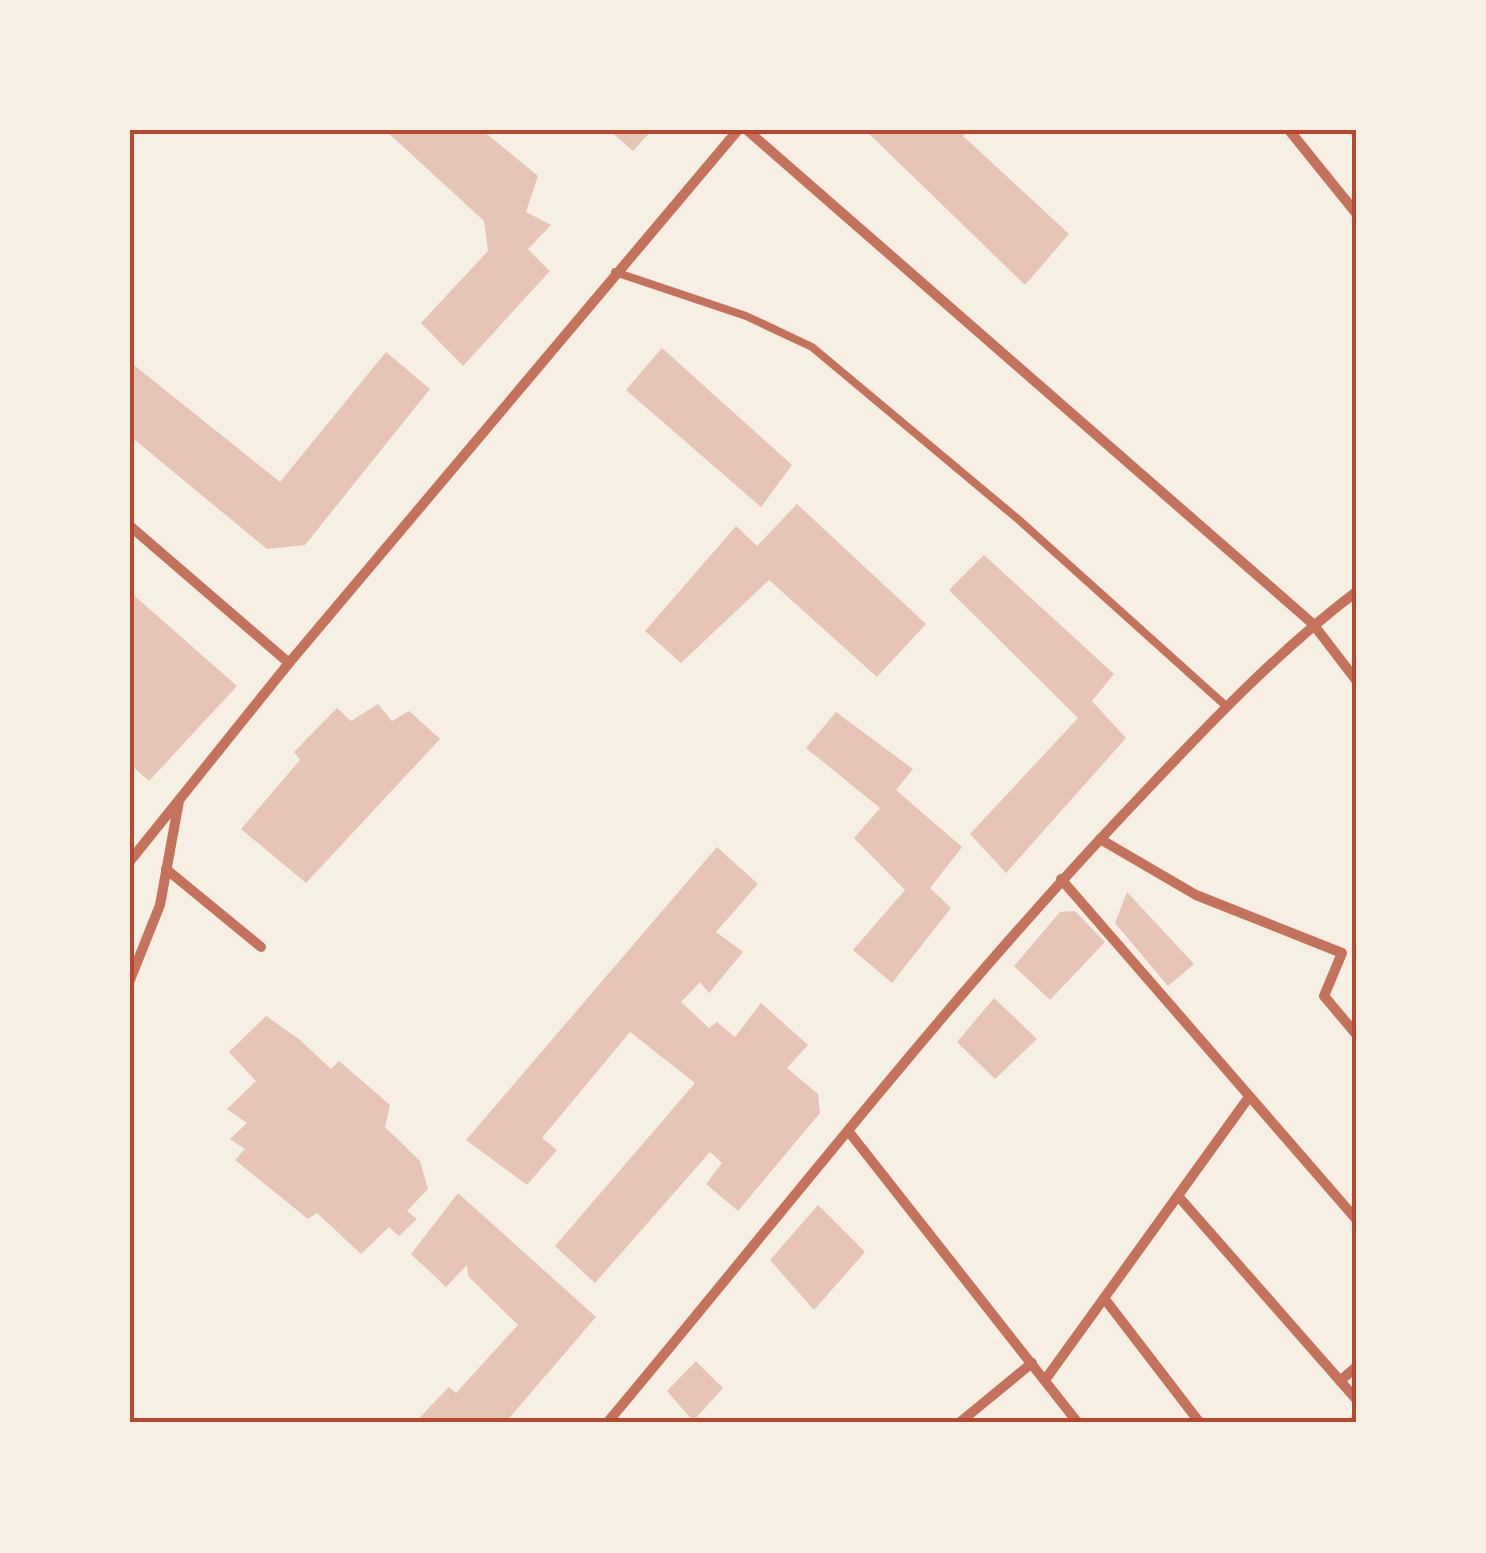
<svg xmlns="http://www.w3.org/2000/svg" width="1486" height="1553" font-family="'Nunito Sans',sans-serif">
	<rect width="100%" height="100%" fill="#f6efe4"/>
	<g fill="#e6c5b7">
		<path d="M 385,130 L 482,130 L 538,176 L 526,212 L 551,225 L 528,249 L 550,271 L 463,366 L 421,323 L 488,251 L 484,221 Z"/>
		<path d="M 609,130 L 652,130 L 633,151 Z"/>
		<path d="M 865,130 L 968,130 L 963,136 L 1069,234 L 1025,285 Z"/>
		<path d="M 662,348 L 792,465 L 761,507 L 626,390 Z"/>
		<path d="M 386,352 L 430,389 L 305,545 L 267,549 L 130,436 L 130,362 L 280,482 Z"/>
		<path d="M 797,504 L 926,624 L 877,677 L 769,580 L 681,663 L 645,631 L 736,526 L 757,546 Z"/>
		<path d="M 984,555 L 1114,674 L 1092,701 L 1126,738 L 1006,873 L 970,834 L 1078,718 L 949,590 Z"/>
		<path d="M 130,592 L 237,686 L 149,781 L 130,764 Z"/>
		<path d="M 378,704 L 392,721 L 409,711 L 440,739 L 306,883 L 241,829 L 300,760 L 294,752 L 337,708 L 351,721 Z"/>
		<path d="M 836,712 L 913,769 L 896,790 L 962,847 L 930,888 L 951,908 L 892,983 L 853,950 L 905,890 L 854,838 L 880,808 L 806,748 Z"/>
		<path d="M 717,847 L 758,884 L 716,932 L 743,952 L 709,993 L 700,982 L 681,1002 L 709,1028 L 717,1022 L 735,1037 L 761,1003 L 808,1045 L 787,1068 L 818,1094 L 820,1113 L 738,1211 L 706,1184 L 722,1163 L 710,1152 L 595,1283 L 555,1246 L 695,1083 L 630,1032 L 542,1138 L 557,1150 L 527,1185 L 466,1140 Z"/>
		<path d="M 1127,892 L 1194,964 L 1168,986 L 1115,923 Z"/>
		<path d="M 1075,911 L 1105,942 L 1050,1000 L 1014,966 L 1060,912 Z"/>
		<path d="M 994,998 L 1037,1039 L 995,1079 L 957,1042 Z"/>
		<path d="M 266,1016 L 300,1040 L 331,1069 L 339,1061 L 390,1105 L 385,1127 L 420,1161 L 428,1189 L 407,1211 L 417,1219 L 399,1236 L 389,1227 L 361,1254 L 317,1213 L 308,1219 L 235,1160 L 245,1149 L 230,1139 L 247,1123 L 227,1109 L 256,1081 L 229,1052 Z"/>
		<path d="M 458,1193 L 596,1317 L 505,1423 L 427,1423 L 420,1417 L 449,1387 L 456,1393 L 518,1325 L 468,1276 L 467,1265 L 446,1287 L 411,1254 Z"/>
		<path d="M 818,1205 L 865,1252 L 814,1310 L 770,1260 Z"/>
		<path d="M 696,1361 L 723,1388 L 693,1421 L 667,1391 Z"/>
	</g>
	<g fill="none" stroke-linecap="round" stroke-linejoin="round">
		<path stroke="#c5725c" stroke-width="8" d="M 615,272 L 746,316 L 812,347 L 1019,520 L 1226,706"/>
		<g stroke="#c5725c" stroke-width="10">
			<path d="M 747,130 L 1313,624 L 1356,680"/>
			<path d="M 1289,130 L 1356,213"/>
			<path d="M 130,526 L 289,663"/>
			<path d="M 1100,839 L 1196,895 L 1342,953 L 1324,996 L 1356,1034"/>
			<path d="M 130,861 L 289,663 L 738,130"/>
			<path d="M 166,869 L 261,947"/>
			<path d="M 1061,879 L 1356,1219"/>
			<path d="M 130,980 L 160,905 L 179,801"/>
			<path d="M 849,1132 L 1078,1423"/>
			<path d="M 1178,1196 L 1356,1399"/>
			<path d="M 1104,1298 L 1200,1423"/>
			<path d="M 1045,1380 L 1249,1097"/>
			<path d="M 1340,1381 L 1356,1367"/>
			<path d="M 607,1423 C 777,1220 940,1009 1121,817 C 1196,738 1269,658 1356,592"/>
			<path d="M 959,1423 L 1032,1363"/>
		</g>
	</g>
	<rect width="1486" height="1553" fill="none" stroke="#f6efe4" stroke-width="265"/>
	<rect x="132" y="132" width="1222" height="1288" fill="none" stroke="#b5482f" stroke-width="4"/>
</svg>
